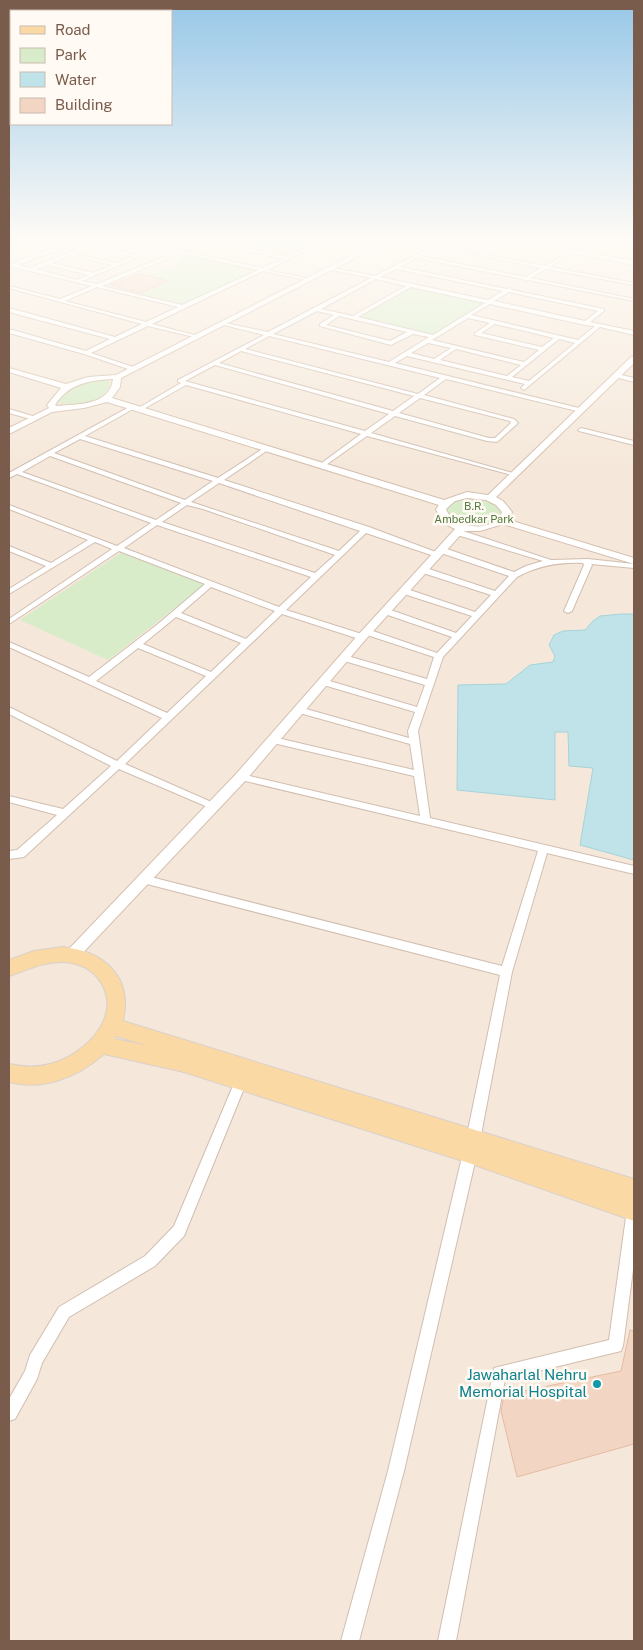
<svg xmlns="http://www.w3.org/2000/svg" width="643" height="1650" font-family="'Public Sans',sans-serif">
	<rect width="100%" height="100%" fill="#fdf6ec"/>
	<rect fill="#f5e8da" x="9" y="236" width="625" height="1405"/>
	<g fill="#d8ecc9">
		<path d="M 261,236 L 319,236 L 326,237 L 286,256 L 239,246 Z"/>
		<path d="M 180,253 L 259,270 L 182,305 L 138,294 L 169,281 L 151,275 L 177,265 L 179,260 L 185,257 L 178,255 Z"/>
		<path d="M 409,287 L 484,303 L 433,334 L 356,317 Z"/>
		<path d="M 96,379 L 110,381 C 110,401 74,409 59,403 L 56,400 L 74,385 Z"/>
		<path d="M 465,498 C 483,499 491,498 503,513 L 495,523 L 478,526 L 468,526 L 452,520 L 445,510 C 449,501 456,500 465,498 Z"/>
		<path d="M 121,553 L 206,584 L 108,660 L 20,620 Z"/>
	</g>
	<path fill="#bfe3e8" stroke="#a5d3da" d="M 622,614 L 634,614 L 634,860 L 580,845 L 593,768 L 569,766 L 568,732 L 555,732 L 555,800 L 457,790 L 458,685 L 506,684 L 530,665 L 553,662 L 555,656 L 549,645 L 554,635 L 563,631 L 585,630 L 593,621 L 600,616 Z"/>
	<g fill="#f3d5c3" stroke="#e6bba3">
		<path d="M 140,274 L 168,281 L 139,293 L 111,285 Z"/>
		<path d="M 630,1330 L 634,1331 L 634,1444 L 517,1477 L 501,1411 L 504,1395 L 621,1371 Z"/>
	</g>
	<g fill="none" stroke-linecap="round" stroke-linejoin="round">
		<defs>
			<g id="street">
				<path d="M 85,236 L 91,236 L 78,242 L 137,255 L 154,247 L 108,236 L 116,236 L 262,268 L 283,259 L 184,236 L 192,236 L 232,245 L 252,236 L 258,236 L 237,246 L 287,257 L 332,236 L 337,236 L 267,270 L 310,279 L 310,281 L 263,271 L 152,324 L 198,336 L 198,338 L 148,326 L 91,353 L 136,368 L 136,370 L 134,371 L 84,354 L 9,333 L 9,329 L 86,351 L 110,339 L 9,312 L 9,308 L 115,337 L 142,324 L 9,288 L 9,286 L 60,299 L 92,286 L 9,266 L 10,264 ZM 73,244 L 85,246 L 30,268 L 18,265 ZM 90,247 L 132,257 L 116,263 L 74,254 ZM 159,248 L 176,252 L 97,284 L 82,281 ZM 181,253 L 258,270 L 182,305 L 102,286 ZM 70,255 L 112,265 L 93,273 L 52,263 ZM 48,265 L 89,275 L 77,280 L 36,269 ZM 97,287 L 178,307 L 146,322 L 65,301 Z"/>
				<path d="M 387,237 L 545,266 L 570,251 L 572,253 L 550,267 L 634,283 L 634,285 L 546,269 L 531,278 L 634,299 L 634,301 L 528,280 L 525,281 L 523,279 L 416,258 L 400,267 L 507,289 L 510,288 L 512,290 L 604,309 L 604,311 L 590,322 L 634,331 L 634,335 L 600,327 L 524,390 L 521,388 L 525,384 L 407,356 L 395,363 L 583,409 L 584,410 L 581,412 L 446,379 L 424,395 L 514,419 L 518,423 L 497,442 L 487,441 L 395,416 L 371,433 L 516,474 L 516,476 L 367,436 L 323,467 L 319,467 L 319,465 L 361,434 L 186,385 L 140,411 L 135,410 L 181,383 L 178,382 L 178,380 L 264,335 L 220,324 L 220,322 L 268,332 L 371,278 L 328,269 L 328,267 L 375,276 L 429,248 L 387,239 ZM 436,247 L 541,268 L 526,277 L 420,256 ZM 396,269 L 503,291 L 488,300 L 380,277 ZM 376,279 L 406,286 L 353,316 L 321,309 ZM 411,287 L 485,303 L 433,335 L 358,317 ZM 509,292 L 598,311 L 585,321 L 494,301 ZM 490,304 L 585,325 L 595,326 L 578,340 L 471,315 ZM 317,311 L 334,315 L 320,324 L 320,326 L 391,345 L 413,334 L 429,337 L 389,362 L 273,334 ZM 339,316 L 407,332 L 390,341 L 326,325 ZM 468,318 L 490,323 L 475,333 L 475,335 L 539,350 L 524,362 L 432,340 ZM 495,324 L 554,338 L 542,347 L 481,333 ZM 269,336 L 440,378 L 418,394 L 245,349 ZM 559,339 L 575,343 L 529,381 L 512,377 ZM 428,343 L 451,348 L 434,359 L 411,353 ZM 456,349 L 521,365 L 507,376 L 440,360 ZM 241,351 L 414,396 L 393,411 L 219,363 ZM 215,365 L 389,414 L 365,431 L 185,381 ZM 420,398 L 510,421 L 511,423 L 495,438 L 489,438 L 399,413 Z"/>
				<path d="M 617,374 L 634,378 L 634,382 L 615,377 L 615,375 Z"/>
				<path d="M 131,406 L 133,407 L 133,409 L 85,436 L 218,478 L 264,448 L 268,448 L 268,450 L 224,480 L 369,527 L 441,554 L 437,556 L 434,556 L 366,533 L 286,610 L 365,635 L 365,639 L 359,639 L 282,614 L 125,764 L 216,804 L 218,806 L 216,808 L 210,808 L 119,769 L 24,857 L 9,859 L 9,851 L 17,850 L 57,815 L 9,802 L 9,796 L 63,809 L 111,766 L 9,714 L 9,707 L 117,761 L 162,718 L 9,647 L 9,642 L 89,677 L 158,624 L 205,584 L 119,551 L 9,624 L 9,619 L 112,549 L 95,542 L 9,594 L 9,589 L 46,566 L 9,551 L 9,546 L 51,563 L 88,540 L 9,509 L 9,505 L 117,546 L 151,523 L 17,474 L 9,478 L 9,473 ZM 80,439 L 213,481 L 185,500 L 54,453 ZM 50,456 L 181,503 L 156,520 L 22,472 ZM 219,483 L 360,531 L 339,551 L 191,502 ZM 187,505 L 203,509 L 335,555 L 315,573 L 162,522 ZM 157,525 L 311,577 L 279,607 L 124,548 ZM 211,587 L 275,611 L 246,639 L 181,613 ZM 176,617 L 241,643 L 211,672 L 143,644 ZM 138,648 L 206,676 L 167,713 L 96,681 Z"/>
				<path d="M 9,409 L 36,417 L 37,418 L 34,420 L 9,413 Z"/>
				<path d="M 581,428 L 634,441 L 634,445 L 579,431 L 578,430 Z"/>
				<path d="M 454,530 L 460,530 L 551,560 L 588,559 L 634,564 L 634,568 L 591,564 L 592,565 L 572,611 L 568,613 L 564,611 L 584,565 L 583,563 C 558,562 538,566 517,577 L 443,657 L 418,731 L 430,818 L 634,866 L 634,874 L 547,853 L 512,972 L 480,1140 L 404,1471 L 359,1641 L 341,1641 L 388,1471 L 466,1140 L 500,975 L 143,883 L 139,882 L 138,879 L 139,876 L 143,875 L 502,966 L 538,851 L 241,780 L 236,777 L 241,774 L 420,816 L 414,776 L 273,743 L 268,740 L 273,737 L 414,770 L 410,744 L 296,712 L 295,710 L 299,707 L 409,738 L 408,731 L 415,712 L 320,684 L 319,682 L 323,679 L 417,707 L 425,685 L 341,660 L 340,658 L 344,655 L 427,679 L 434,657 L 364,634 L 364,630 L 370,630 L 437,653 L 452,637 L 382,613 L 382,609 L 388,609 L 456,633 L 472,616 L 401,593 L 401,589 L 407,589 L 475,612 L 491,595 L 420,572 L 420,568 L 426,568 L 495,591 L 509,576 L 438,552 L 438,548 L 444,548 L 514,572 L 526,566 L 543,561 L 454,534 Z"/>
				<path d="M 241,1075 L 245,1077 L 247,1081 L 184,1236 L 155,1266 L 69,1317 L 42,1363 L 37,1379 L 15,1419 L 9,1421 L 9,1399 L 25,1371 L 30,1355 L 59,1307 L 145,1256 L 174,1226 L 235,1081 L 237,1077 Z"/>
				<path d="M 634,1203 L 634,1262 L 623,1346 L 621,1351 L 505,1379 L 456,1641 L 438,1641 L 494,1368 L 609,1340 L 627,1210 L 629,1205 Z"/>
			</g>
			<g id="secondary">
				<path d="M 29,236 L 38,236 L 9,247 L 9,243 Z"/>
				<path d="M 390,236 L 398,236 L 121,378 L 120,387 L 112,398 L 444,500 L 467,492 L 488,495 L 631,357 L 634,357 L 634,363 L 496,497 L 503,501 L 512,512 L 509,520 L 634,558 L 634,564 L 503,524 L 480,531 L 464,531 L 366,639 L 246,780 L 77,959 L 72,961 L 67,959 L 64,955 L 67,951 L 236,774 L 358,635 L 455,529 C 445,524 440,520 436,509 L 439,505 L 107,402 L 84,408 L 52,412 L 9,434 L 9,428 L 49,408 L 47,405 L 61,388 L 9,372 L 9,368 L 66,384 L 88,377 L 116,375 ZM 113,379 C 110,406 77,404 57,406 L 55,405 C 68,384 90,380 113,379 ZM 467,498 L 486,500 L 496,505 L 502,512 C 495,534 453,529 446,509 L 455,501 Z"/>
				<path d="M 484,236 L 497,236 L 634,261 L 634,265 Z"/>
			</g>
			<path id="primary" d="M 62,947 C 104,951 133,976 123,1021 L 634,1179 L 634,1221 L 469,1163 L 184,1072 L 104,1054 C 78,1077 43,1091 9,1082 L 9,1064 C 23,1067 36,1068 50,1064 C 86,1055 127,1013 97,977 C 88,967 77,963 64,962 C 44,961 27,970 9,976 L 9,960 L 34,951 ZM 116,1036 L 149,1046 L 115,1039 Z"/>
		</defs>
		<use href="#street" stroke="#d1beb0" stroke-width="2"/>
		<use href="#secondary" stroke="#d6c0b0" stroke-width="2"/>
		<use href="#primary" stroke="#dad1cd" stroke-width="2"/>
		<use href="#street" fill="#fff" fill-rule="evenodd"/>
		<use href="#secondary" fill="#fff" fill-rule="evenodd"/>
		<use href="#primary" fill="#fbd9a5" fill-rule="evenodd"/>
	</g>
	<linearGradient id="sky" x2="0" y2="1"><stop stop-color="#97c7e8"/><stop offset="0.51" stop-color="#fefbf6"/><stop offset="1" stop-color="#fefbf6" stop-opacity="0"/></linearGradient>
	<rect width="643" height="467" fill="url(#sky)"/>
	<circle fill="#0f9aa8" stroke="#fffaf3" stroke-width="2" cx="597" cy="1384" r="5"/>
	<g text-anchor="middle" stroke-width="5" stroke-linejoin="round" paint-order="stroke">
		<g font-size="11" fill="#537a41" stroke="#fffaf3">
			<text x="474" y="510">B.R.<tspan x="474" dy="13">Ambedkar Park</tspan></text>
		</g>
		<g font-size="15" fill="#0d838f" stroke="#fffaf3" text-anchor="end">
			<text x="587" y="1380">Jawaharlal Nehru<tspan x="587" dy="17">Memorial Hospital</tspan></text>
		</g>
	</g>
	<rect width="643" height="1650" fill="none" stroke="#7a5c4d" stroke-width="20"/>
	<rect x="10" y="10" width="162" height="115" fill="#fffaf3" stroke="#cabbb1"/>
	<rect x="20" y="26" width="25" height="8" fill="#fbd9a5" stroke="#cabbb1"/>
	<text x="55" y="35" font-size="15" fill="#7a5c4d">Road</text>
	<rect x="20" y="48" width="25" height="15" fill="#d8ecc9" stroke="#cabbb1"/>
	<text x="55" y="60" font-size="15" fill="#7a5c4d">Park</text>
	<rect x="20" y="72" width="25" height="15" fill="#bfe3e8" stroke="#cabbb1"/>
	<text x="55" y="85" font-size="15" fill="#7a5c4d">Water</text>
	<rect x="20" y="98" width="25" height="15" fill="#f3d5c3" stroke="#cabbb1"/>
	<text x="55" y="110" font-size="15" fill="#7a5c4d">Building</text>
</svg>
